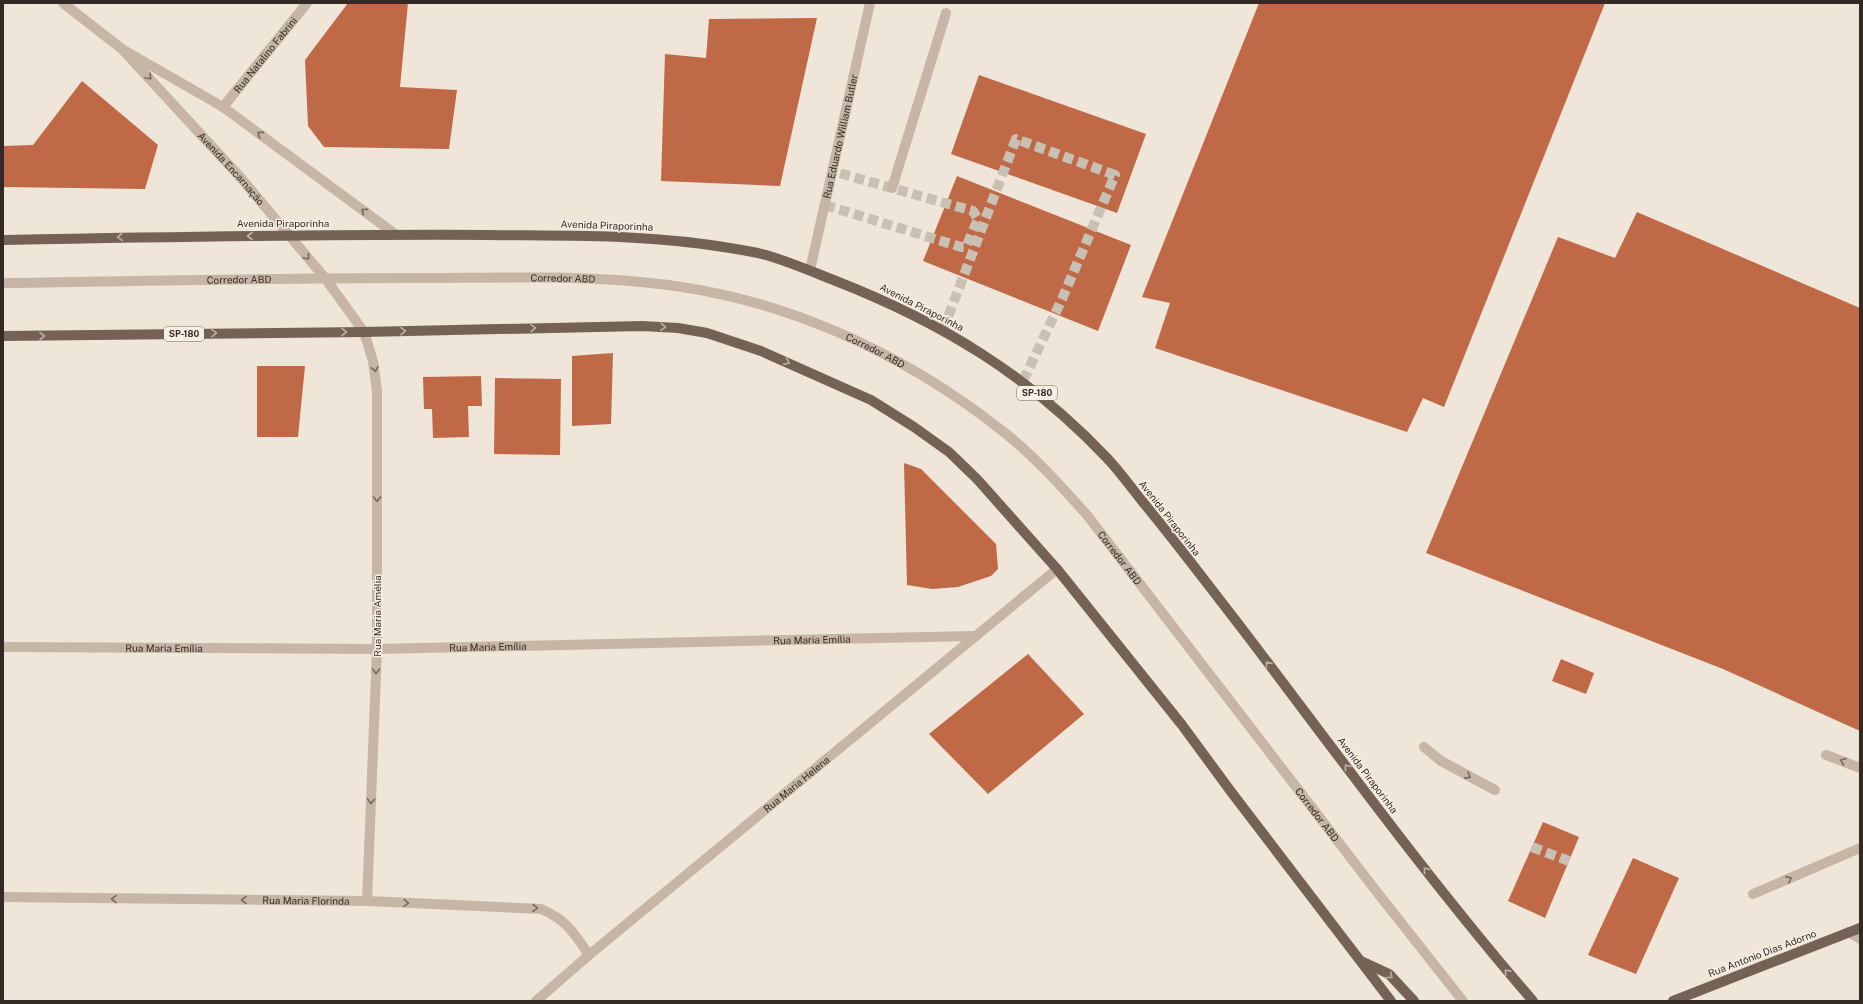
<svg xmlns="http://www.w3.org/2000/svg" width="1863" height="1004" font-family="'Public Sans',sans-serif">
	<rect width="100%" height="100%" fill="#efe5d8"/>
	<g fill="#c06946">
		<path d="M 348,3 L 408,3 L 400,87 L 457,90 L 449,149 L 324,147 L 308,126 L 305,60 Z"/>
		<path d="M 1259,3 L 1605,3 L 1444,407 L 1423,398 L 1407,432 L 1155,348 L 1170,303 L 1142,297 Z"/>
		<path d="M 817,18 L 780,186 L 661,181 L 665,54 L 706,58 L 709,19 Z"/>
		<path d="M 979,75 L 1146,134 L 1117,213 L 951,154 Z"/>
		<path d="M 82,81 L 158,145 L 145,189 L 3,187 L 3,146 L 33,145 Z"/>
		<path d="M 957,176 L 1131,245 L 1098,331 L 923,261 Z"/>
		<path d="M 1637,212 L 1860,308 L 1860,731 L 1723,669 L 1426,553 L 1558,237 L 1615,258 Z"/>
		<path d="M 613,353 L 611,424 L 572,426 L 572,356 Z"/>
		<path d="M 257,366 L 305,366 L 298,437 L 257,437 Z"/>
		<path d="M 481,376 L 482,406 L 468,406 L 469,437 L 433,438 L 432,409 L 424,409 L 423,377 Z"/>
		<path d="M 495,378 L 561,379 L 560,455 L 494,454 Z"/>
		<path d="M 904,463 L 921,469 L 996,544 L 998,569 L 991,576 L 958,587 L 932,589 L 907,585 Z"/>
		<path d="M 1028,654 L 1084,714 L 988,794 L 929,734 Z"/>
		<path d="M 1561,659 L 1594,673 L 1586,694 L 1552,681 Z"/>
		<path d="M 1543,822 L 1579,837 L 1545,918 L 1508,901 Z"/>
		<path d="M 1633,858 L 1679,878 L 1636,974 L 1588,955 Z"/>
	</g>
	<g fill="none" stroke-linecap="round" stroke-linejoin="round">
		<g stroke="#c9c0b4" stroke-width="10" stroke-dasharray="10 5" stroke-linecap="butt">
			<path d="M 825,205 L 961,247 L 965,247 L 967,245 L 978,219 L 973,211 L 832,171"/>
			<path d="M 943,330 L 1016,139 L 1115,175 L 1062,299 L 1023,381"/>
			<path d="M 1532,847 L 1569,861"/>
		</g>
		<g stroke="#c7b6a5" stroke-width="10">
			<path d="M 63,3 L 122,49 L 223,107 L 395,234"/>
			<path id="s1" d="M 122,49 L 241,178 L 325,278 L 364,332 L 373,361 L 377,391 L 377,649 L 367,901"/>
			<path id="s2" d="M 223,107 L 307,3"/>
			<path d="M 892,188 L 946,13"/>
			<path id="s3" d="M 810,270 L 870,3"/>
			<path id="s4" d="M 3,283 C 138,281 274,278 409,278 C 486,278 564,275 641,282 C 774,293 901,350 1005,433 C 1035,457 1061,486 1087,515 L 1380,896 L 1463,1001"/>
			<path id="s5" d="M 3,647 L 377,649 L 974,636"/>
			<path d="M 1424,747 L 1441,761 L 1495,790"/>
			<path d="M 1826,755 L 1860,768"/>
			<path d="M 1753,894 L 1860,848"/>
			<path id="s6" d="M 3,897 L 367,901 L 541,909 C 567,920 574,933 589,955"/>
			<path d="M 1849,932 L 1860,939"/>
			<path id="s7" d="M 536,1001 L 589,955 L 1057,569"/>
		</g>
		<g stroke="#746257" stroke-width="10">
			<path d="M 3,240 C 165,237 326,234 488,235 C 569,236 650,234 730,248 C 742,250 754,252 766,255 C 790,262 813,272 836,281 C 943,323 1028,375 1107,458 C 1120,472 1131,487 1142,501 C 1176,542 1208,585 1240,626 C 1336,752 1429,881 1533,1001"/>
			<path d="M 3,336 L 364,332 L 642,326 L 678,328 L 707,333 L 761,351 L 871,400 L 914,427 L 949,452 L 977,479 L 1057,569 L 1182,725 L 1232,793 L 1391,1001"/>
			<path d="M 1361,961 L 1389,974 L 1414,1001"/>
			<path d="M 1673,1001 L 1860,928"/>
		</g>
	</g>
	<defs><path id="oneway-chevron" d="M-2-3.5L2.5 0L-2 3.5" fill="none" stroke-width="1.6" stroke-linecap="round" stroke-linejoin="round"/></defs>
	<g stroke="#76695f">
		<use href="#oneway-chevron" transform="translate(149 77) rotate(47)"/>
		<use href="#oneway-chevron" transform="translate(260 134) rotate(-144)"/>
		<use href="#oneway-chevron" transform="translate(364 211) rotate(-143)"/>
		<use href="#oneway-chevron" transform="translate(307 257) rotate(50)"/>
		<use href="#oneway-chevron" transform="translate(375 369) rotate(79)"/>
		<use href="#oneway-chevron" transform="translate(377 499) rotate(90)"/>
		<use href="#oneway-chevron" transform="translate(376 671) rotate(92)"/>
		<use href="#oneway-chevron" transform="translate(1843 761) rotate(-159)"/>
		<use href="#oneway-chevron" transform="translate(1468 776) rotate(29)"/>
		<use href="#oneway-chevron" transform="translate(371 801) rotate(92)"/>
		<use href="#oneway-chevron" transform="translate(1789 879) rotate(-24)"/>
		<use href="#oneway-chevron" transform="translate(114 899) rotate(-179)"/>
		<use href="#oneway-chevron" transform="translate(244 900) rotate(-179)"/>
		<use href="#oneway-chevron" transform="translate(406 903) rotate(2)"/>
		<use href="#oneway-chevron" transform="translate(535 908) rotate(4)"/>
	</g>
	<g stroke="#bdb0a5">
		<use href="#oneway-chevron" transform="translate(250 236) rotate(180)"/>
		<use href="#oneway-chevron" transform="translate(120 237) rotate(179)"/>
		<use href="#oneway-chevron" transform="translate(663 327) rotate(3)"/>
		<use href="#oneway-chevron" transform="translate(533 328) rotate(-1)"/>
		<use href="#oneway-chevron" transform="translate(403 331) rotate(-1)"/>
		<use href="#oneway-chevron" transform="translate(344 332) rotate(-1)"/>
		<use href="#oneway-chevron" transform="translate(214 333) rotate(-1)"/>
		<use href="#oneway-chevron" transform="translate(42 336) rotate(-1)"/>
		<use href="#oneway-chevron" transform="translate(787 362) rotate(24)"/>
		<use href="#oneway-chevron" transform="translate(1268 664) rotate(-127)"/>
		<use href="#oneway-chevron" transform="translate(1347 767) rotate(-127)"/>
		<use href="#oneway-chevron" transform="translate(1426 870) rotate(-128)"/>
		<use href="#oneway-chevron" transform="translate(1507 972) rotate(-131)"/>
		<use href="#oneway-chevron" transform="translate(1390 976) rotate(39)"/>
	</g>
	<g text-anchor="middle" stroke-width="3" stroke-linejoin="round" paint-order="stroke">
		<g fill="#f8efe4" stroke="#6e655f" stroke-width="1">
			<rect x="164" y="327" width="40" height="14" rx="3"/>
			<rect x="1017" y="386" width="40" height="14" rx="3"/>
		</g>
		<g font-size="9" font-weight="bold" fill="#332a26">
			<text x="184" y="337">SP-180</text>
			<text x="1037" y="396">SP-180</text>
		</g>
		<g font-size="10" fill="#332a26" stroke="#f8efe4">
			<text dy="4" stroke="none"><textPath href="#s2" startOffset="67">Rua Natalino Fabrini</textPath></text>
			<text dy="4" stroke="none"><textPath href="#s3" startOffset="137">Rua Eduardo William Butler</textPath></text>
			<text dy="4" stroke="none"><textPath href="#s1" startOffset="162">Avenida Encarnação</textPath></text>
			<text x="283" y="227">Avenida Piraporinha</text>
			<text transform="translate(607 225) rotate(2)" y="4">Avenida Piraporinha</text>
			<text dy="4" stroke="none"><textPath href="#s4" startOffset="236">Corredor ABD</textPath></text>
			<text dy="4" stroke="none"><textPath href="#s4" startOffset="560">Corredor ABD</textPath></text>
			<text transform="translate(922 307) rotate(27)" y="4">Avenida Piraporinha</text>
			<text dy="4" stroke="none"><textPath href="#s4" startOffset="884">Corredor ABD</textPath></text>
			<text transform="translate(1170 518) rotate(52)" y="4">Avenida Piraporinha</text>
			<text dy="4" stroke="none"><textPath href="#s4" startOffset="1208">Corredor ABD</textPath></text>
			<text transform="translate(377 616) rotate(-90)" y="4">Rua Maria Amélia</text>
			<text dy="4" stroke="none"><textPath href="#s5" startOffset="809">Rua Maria Emília</textPath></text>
			<text dy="4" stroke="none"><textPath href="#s5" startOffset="485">Rua Maria Emília</textPath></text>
			<text dy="4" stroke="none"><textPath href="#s5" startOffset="161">Rua Maria Emília</textPath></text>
			<text transform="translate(1368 775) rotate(53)" y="4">Avenida Piraporinha</text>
			<text dy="4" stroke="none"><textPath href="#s7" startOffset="339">Rua Maria Helena</textPath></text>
			<text dy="4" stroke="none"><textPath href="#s4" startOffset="1532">Corredor ABD</textPath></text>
			<text dy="4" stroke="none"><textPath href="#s6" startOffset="303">Rua Maria Florinda</textPath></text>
			<text transform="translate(1762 953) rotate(-21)" y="4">Rua Antônio Dias Adorno</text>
		</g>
	</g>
	<rect width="1863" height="1004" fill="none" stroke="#332a26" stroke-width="8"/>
</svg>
